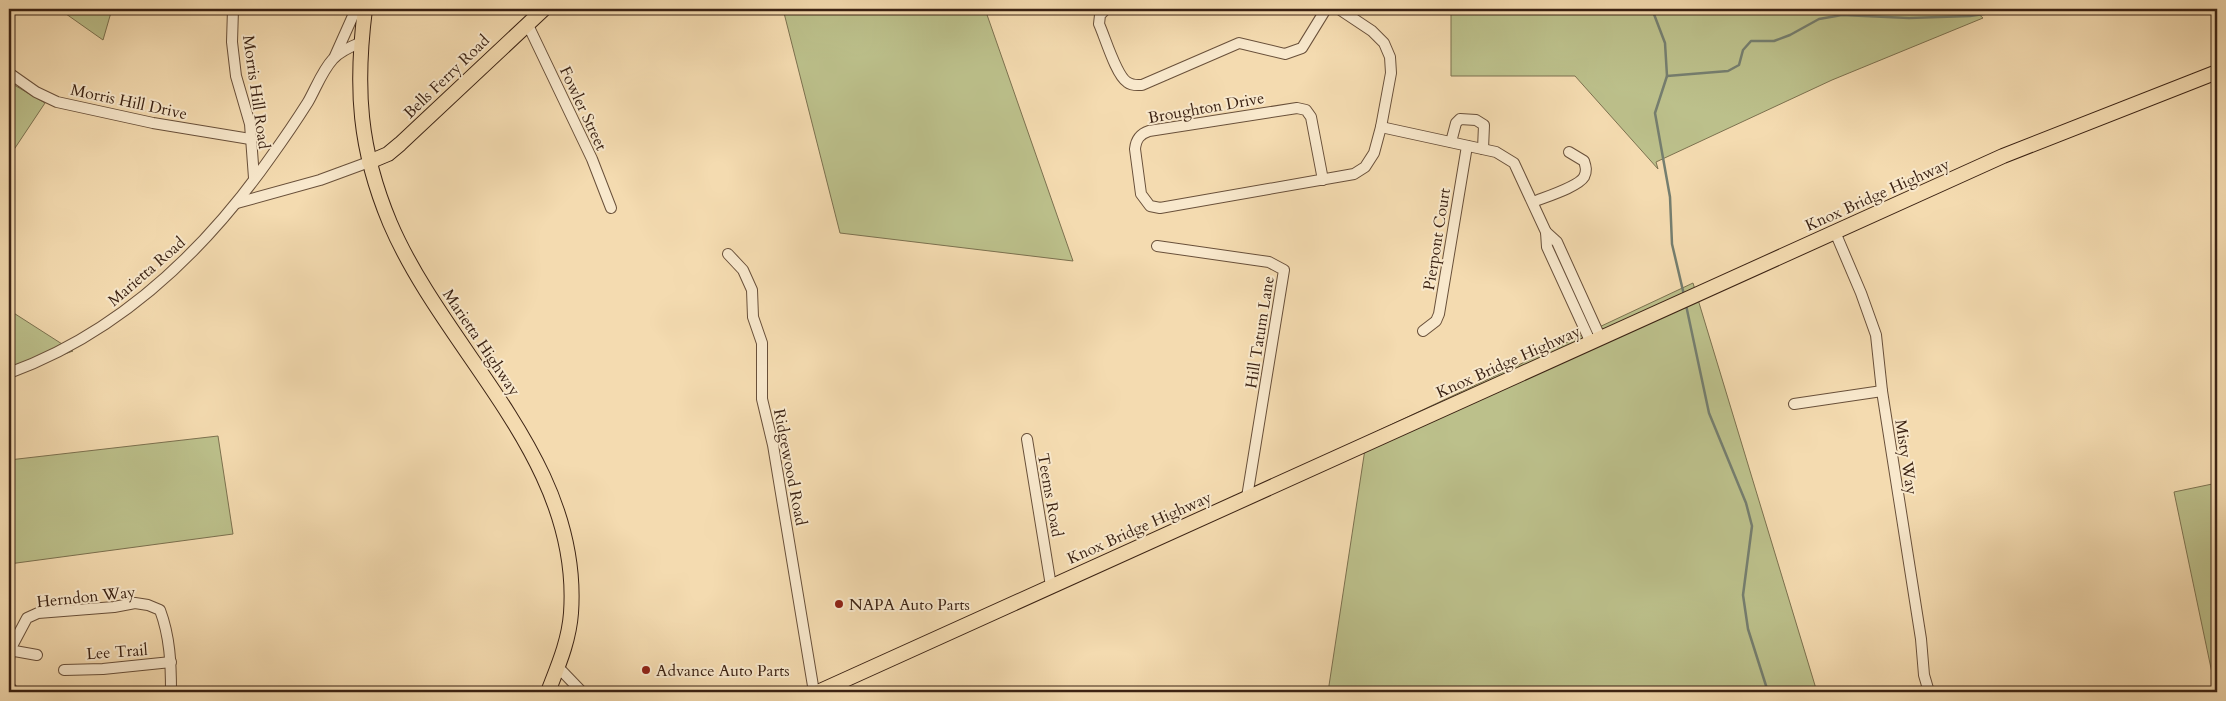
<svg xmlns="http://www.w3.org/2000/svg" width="2226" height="701" font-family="Cardo,serif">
	<rect width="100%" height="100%" fill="#f4dbb0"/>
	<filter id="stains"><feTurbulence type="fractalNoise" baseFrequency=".004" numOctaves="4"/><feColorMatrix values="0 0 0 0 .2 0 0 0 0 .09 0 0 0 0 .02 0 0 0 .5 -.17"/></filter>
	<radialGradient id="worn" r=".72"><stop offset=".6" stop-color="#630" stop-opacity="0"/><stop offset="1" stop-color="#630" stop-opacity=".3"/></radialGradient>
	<g fill="#bcc08b" stroke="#7c714f">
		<path d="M 59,9 L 112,9 L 103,40 Z"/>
		<path d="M 783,9 L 985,9 L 1073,261 L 840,233 Z"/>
		<path d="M 1451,9 L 1973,9 L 1983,18 L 1832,80 L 1656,162 L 1658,169 L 1575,76 L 1451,76 Z"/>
		<path d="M 9,82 L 45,103 L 9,157 Z"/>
		<path d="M 1693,283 L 1817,692 L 1328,692 L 1367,436 Z"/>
		<path d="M 9,310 L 73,351 L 9,374 Z"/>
		<path d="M 218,436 L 233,534 L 9,564 L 9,460 Z"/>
		<path d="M 2217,483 L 2217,692 L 2216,692 L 2174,492 Z"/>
	</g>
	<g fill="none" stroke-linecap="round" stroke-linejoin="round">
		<g stroke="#757e6f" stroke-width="2.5">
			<path d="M 1652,9 L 1665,43 L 1667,76 L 1655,113 L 1670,197 L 1672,244 L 1684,295"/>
			<path d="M 1667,76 L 1728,71 L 1739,65 L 1743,50 L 1751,41 L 1774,41 L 1790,35 L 1819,19 L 1842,15 L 1909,18 L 1970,16 L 2018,9"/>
			<path d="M 1686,305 L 1709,413 L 1746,503 L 1752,526 L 1743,595 L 1748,629 L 1768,692"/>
		</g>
		<defs>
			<g id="minor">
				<path d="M 233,9 L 232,42 L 236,76 L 250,124 L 254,178"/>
				<path d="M 1106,9 L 1100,15 L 1099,24 C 1105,37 1116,75 1127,82 C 1132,86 1137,85 1142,85 L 1239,43 L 1285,54 L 1302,48 L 1326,9"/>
				<path d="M 527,23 L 592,159 L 611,208"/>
				<path d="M 335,56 L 356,9"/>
				<path d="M 9,73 L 36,92 L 57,102 L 153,123 L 250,139"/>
				<path d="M 1381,127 L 1496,152 L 1514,163 L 1546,232 L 1547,247 L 1591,343"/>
				<path d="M 1451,142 L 1456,123 L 1460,119 L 1476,120 L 1484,125 L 1483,149"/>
				<path d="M 1323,180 L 1311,117 L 1306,110 L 1297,108 L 1149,131 C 1140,134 1136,139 1135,149 L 1141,194 L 1150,206 L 1160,208 L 1354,174 L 1365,167 L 1374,153 L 1381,127 L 1391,73 L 1390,57 L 1384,43 L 1372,31 L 1339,9"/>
				<path d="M 1533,202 C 1545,197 1578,187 1584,177 C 1587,171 1586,167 1584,161 L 1569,152"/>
				<path d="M 237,203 L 320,180 L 369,162"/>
				<path d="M 1546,232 L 1557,242 L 1601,339"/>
				<path d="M 1835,232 L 1861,293 L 1876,335 L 1882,391 L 1921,639 L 1924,675 L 1929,692"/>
				<path d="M 1157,246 L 1269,262 L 1284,270 L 1247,497"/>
				<path d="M 728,254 L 743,270 L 752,290 L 753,317 L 762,343 L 762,399 L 773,445 L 814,692"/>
				<path d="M 1423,331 L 1436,321 L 1439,314 L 1467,146"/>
				<path d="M 9,373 C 119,333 203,253 270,158 C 283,140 296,121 308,102 C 316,88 322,71 333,59 C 340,51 352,46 362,42"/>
				<path d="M 1794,404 L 1882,391"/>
				<path d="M 1027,439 L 1051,586"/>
				<path d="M 9,650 L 37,655"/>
				<path d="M 9,660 L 10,650 L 27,618 L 38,613 L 114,607 L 135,603 L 148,605 L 160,610 C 170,637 171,663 171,692"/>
				<path d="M 558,667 L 582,692"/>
				<path d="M 64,670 L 103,669 L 171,662"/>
				<path d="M 9,686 L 14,692"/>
			</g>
			<g id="major">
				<path d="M 365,9 C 355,88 359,149 390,223 C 446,354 582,459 571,613 C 569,641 558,666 548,692"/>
				<path d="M 369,162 L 388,154 L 400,144 L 544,9"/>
				<path d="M 818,692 L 2003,156 L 2217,72"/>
			</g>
		</defs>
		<use href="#minor" stroke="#69503a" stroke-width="12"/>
		<use href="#major" stroke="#3b2213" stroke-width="16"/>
		<use href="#minor" stroke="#f8e8cc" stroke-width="10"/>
		<use href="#major" stroke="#f4dbb0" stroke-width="14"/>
	</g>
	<g fill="#8f2418" stroke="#f8e8cc" stroke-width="2">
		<circle cx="839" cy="604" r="5"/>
		<circle cx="646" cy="670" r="5"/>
	</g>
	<g text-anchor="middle" stroke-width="4" stroke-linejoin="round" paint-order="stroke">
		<g font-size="16" fill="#3b2213" stroke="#f8e8cc">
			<text transform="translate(446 76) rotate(-44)" y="6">Bells Ferry Road</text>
			<text transform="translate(257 92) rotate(82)" y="6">Morris Hill Road</text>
			<text transform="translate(129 101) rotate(12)" y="6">Morris Hill Drive</text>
			<text transform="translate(1206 107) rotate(-10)" y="6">Broughton Drive</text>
			<text transform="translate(584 108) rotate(65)" y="6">Fowler Street</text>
			<text transform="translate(1877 194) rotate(-24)" y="6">Knox Bridge Highway</text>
			<text transform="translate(1436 239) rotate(-81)" y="6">Pierpont Court</text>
			<text transform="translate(146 271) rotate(-41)" y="6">Marietta Road</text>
			<text transform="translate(1259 332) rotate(-81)" y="6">Hill Tatum Lane</text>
			<text transform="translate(482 342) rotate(56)" y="6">Marietta Highway</text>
			<text transform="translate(1508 361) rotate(-24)" y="6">Knox Bridge Highway</text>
			<text transform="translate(1907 457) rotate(81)" y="6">Misty Way</text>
			<text transform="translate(791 467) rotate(79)" y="6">Ridgewood Road</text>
			<text transform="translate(1051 495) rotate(80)" y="6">Teems Road</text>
			<text transform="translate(1139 527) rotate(-24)" y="6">Knox Bridge Highway</text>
			<text transform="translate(86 596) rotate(-6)" y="6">Herndon Way</text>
			<text transform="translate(117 651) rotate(-4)" y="6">Lee Trail</text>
		</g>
		<g font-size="16" fill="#3b2213" stroke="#f8e8cc" text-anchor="start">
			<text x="849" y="610">NAPA Auto Parts</text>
			<text x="656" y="676">Advance Auto Parts</text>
		</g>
	</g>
	<rect width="2226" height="701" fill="none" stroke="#f4dbb0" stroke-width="30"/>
	<rect x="10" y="10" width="2206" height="681" fill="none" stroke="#3b2213" stroke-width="2.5"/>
	<rect x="15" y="15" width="2196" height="671" fill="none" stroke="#3b2213"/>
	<rect width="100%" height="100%" filter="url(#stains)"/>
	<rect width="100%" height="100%" fill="url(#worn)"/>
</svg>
